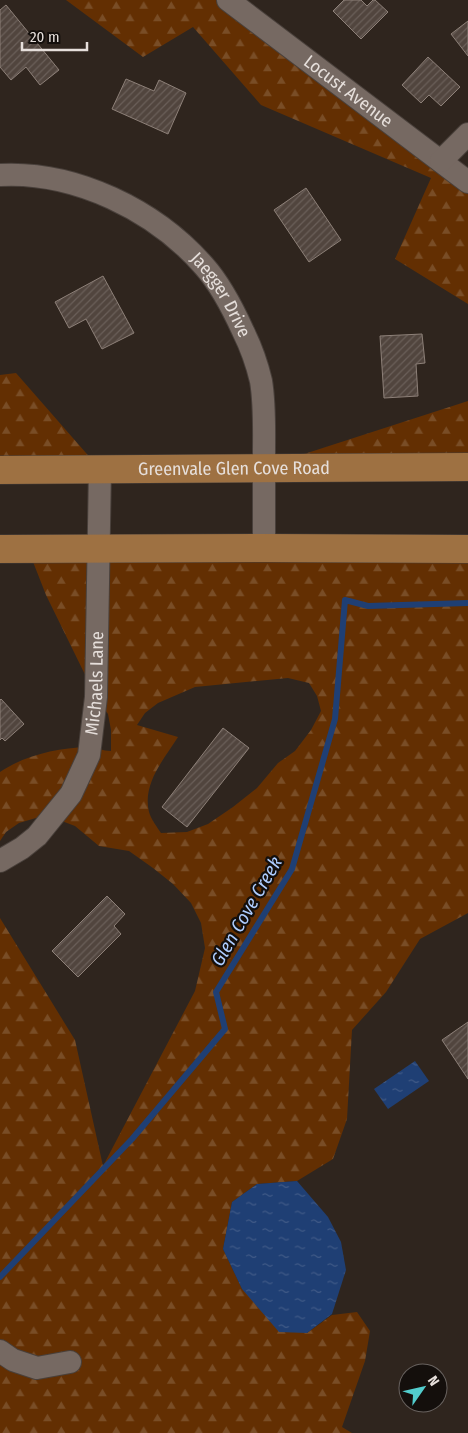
<svg xmlns="http://www.w3.org/2000/svg" width="468" height="1433" font-family="'Fira Sans Condensed',sans-serif">
	<defs>
		<pattern id="forest-firs" width="22" height="20" patternUnits="userSpaceOnUse" patternTransform="scale(1.25)"><rect width="22" height="20" fill="#632f02"/><path d="M5 1l3.5 6h-7zM16 11l3.5 6h-7z" fill="#794d26"/></pattern>
		<pattern id="water-ripples" width="26" height="14" patternUnits="userSpaceOnUse" patternTransform="scale(1.25)"><rect width="26" height="14" fill="#1f3f74"/><path d="M2 4q2-2 4 0t4 0M15 11q2-2 4 0t4 0" fill="none" stroke="#405a87"/></pattern>
		<pattern id="building-hatch" width="6" height="6" patternUnits="userSpaceOnUse" patternTransform="scale(1.25)"><rect width="6" height="6" fill="#51453e"/><path d="M-1 1l2-2M0 6l6-6M5 7l2-2" fill="none" stroke="#6a5f59"/></pattern>
	</defs>
	<rect width="100%" height="100%" fill="#2f251e"/>
	<g fill="url(#forest-firs)" fill-rule="evenodd">
		<path d="M 66,0 L 228,0 L 468,182 L 468,304 L 395,259 L 431,178 L 261,105 L 193,27 L 143,57 Z"/>
		<path d="M 16,373 L 100,469 L 0,470 L 0,375 Z"/>
		<path d="M 468,401 L 468,467 L 264,467 Z"/>
		<path d="M 28,549 L 468,549 L 468,913 L 420,939 L 386,992 L 352,1030 L 347,1119 L 333,1159 L 297,1181 L 257,1184 L 232,1202 L 223,1249 L 242,1289 L 307,1333 L 332,1315 L 357,1312 L 370,1331 L 365,1361 L 342,1427 L 352,1433 L 0,1433 L 0,918 L 75,1040 L 103,1166 L 195,991 L 205,948 L 201,923 L 191,903 L 173,884 L 153,868 L 129,851 L 99,846 L 75,826 L 46,815 L 19,823 L 6,832 L 0,841 L 0,772 C 25,755 58,748 87,747 C 95,747 103,751 111,751 L 111,730 L 108,714 L 96,697 L 46,595 ZM 288,678 L 309,683 L 317,696 L 321,711 L 311,730 L 295,751 L 278,763 L 257,788 L 233,807 L 208,824 L 187,832 L 161,833 C 157,827 151,819 149,812 C 142,784 164,759 178,737 L 137,725 L 145,713 L 158,703 L 195,687 Z"/>
	</g>
	<g fill="url(#water-ripples)">
		<path d="M 415,1061 L 429,1081 L 388,1109 L 374,1089 Z"/>
		<path d="M 297,1181 L 328,1217 L 341,1242 L 346,1270 L 332,1314 L 307,1333 L 279,1332 L 242,1289 L 223,1249 L 232,1202 L 257,1184 Z"/>
	</g>
	<g fill="none" stroke-linecap="round" stroke-linejoin="round">
		<path stroke="#1f3f74" stroke-width="6" d="M 0,1277 L 132,1139 L 225,1029 L 216,992 L 292,869 L 335,719 L 345,600 L 368,606 L 468,603"/>
	</g>
	<g fill="url(#building-hatch)" stroke="#8d8078">
		<path d="M 344,0 L 361,0 L 367,6 L 373,0 L 375,0 L 388,12 L 361,39 L 333,11 Z"/>
		<path d="M 6,5 L 59,70 L 40,85 L 26,67 L 11,80 L 0,67 L 0,10 Z"/>
		<path d="M 468,21 L 468,56 L 451,34 Z"/>
		<path d="M 428,57 L 460,87 L 441,106 L 429,95 L 421,103 L 402,85 Z"/>
		<path d="M 126,79 L 154,91 L 159,80 L 186,93 L 168,134 L 112,109 Z"/>
		<path d="M 306,188 L 341,240 L 309,262 L 274,210 Z"/>
		<path d="M 103,276 L 134,333 L 102,349 L 86,319 L 69,328 L 55,302 Z"/>
		<path d="M 422,334 L 425,363 L 416,364 L 418,396 L 384,398 L 380,336 Z"/>
		<path d="M 1,699 L 24,724 L 5,741 L 2,738 L 0,740 L 0,700 Z"/>
		<path d="M 223,728 L 249,748 L 187,827 L 162,807 Z"/>
		<path d="M 107,896 L 125,914 L 114,926 L 121,934 L 78,977 L 52,951 Z"/>
		<path d="M 468,1022 L 468,1079 L 442,1040 Z"/>
	</g>
	<g fill="none" stroke-linecap="round" stroke-linejoin="round">
		<defs>
			<g id="minor">
				<path id="s1" d="M 228,0 L 468,182"/>
				<path d="M 441,161 L 468,134"/>
				<path id="s2" d="M 0,175 C 75,171 155,210 204,266 C 221,285 233,309 243,331 C 251,347 257,364 261,381 C 265,405 264,429 264,453 C 264,485 264,516 264,548"/>
				<path id="s3" d="M 0,861 L 22,848 L 37,836 L 71,794 L 89,755 L 96,697 L 100,469"/>
				<path d="M 0,1351 L 13,1360 L 37,1368 L 70,1362"/>
			</g>
			<g id="major">
				<path id="s4" d="M 0,470 L 468,467"/>
				<path d="M 0,549 L 264,548 L 468,549"/>
			</g>
		</defs>
		<use href="#minor" stroke="#49403b" stroke-width="24"/>
		<use href="#major" stroke="#49403b" stroke-width="29"/>
		<use href="#minor" stroke="#766962" stroke-width="22"/>
		<use href="#major" stroke="#9e7142" stroke-width="28"/>
	</g>
	<g text-anchor="middle" stroke-width="4.5" stroke-linejoin="round" paint-order="stroke">
		<g font-size="18" fill="#e6dfdb" stroke="#140f0c">
			<text dy="6" stroke="none"><textPath href="#s1" startOffset="151">Locust Avenue</textPath></text>
			<text dy="6" stroke="none"><textPath href="#s2" startOffset="264">Jaegger Drive</textPath></text>
			<text dy="6" stroke="none"><textPath href="#s4" startOffset="234">Greenvale Glen Cove Road</textPath></text>
			<text dy="6" stroke="none"><textPath href="#s3" startOffset="214">Michaels Lane</textPath></text>
		</g>
		<g font-size="19" font-style="italic" fill="#aecdff" stroke="#140f0c">
			<text transform="translate(246 911) rotate(-60)" y="7">Glen Cove Creek</text>
		</g>
	</g>
	<g transform="translate(423 1388) rotate(56)"><circle r="24" fill="#140f0c" stroke="#68625f"/>
	<path d="M0-4L9 19L0 12L-9 19Z" fill="#52cdcd"/>
	<text y="-8" font-size="14" font-weight="bold" text-anchor="middle" fill="#e6dfdb">N</text>
	</g>
	<path d="M22 42v8h65v-8" fill="none" stroke="#e6dfdb" stroke-width="2.5"/>
	<text x="30" y="42" font-size="15" fill="#e6dfdb" stroke="#140f0c" stroke-width="4" paint-order="stroke">20 m</text>
</svg>
